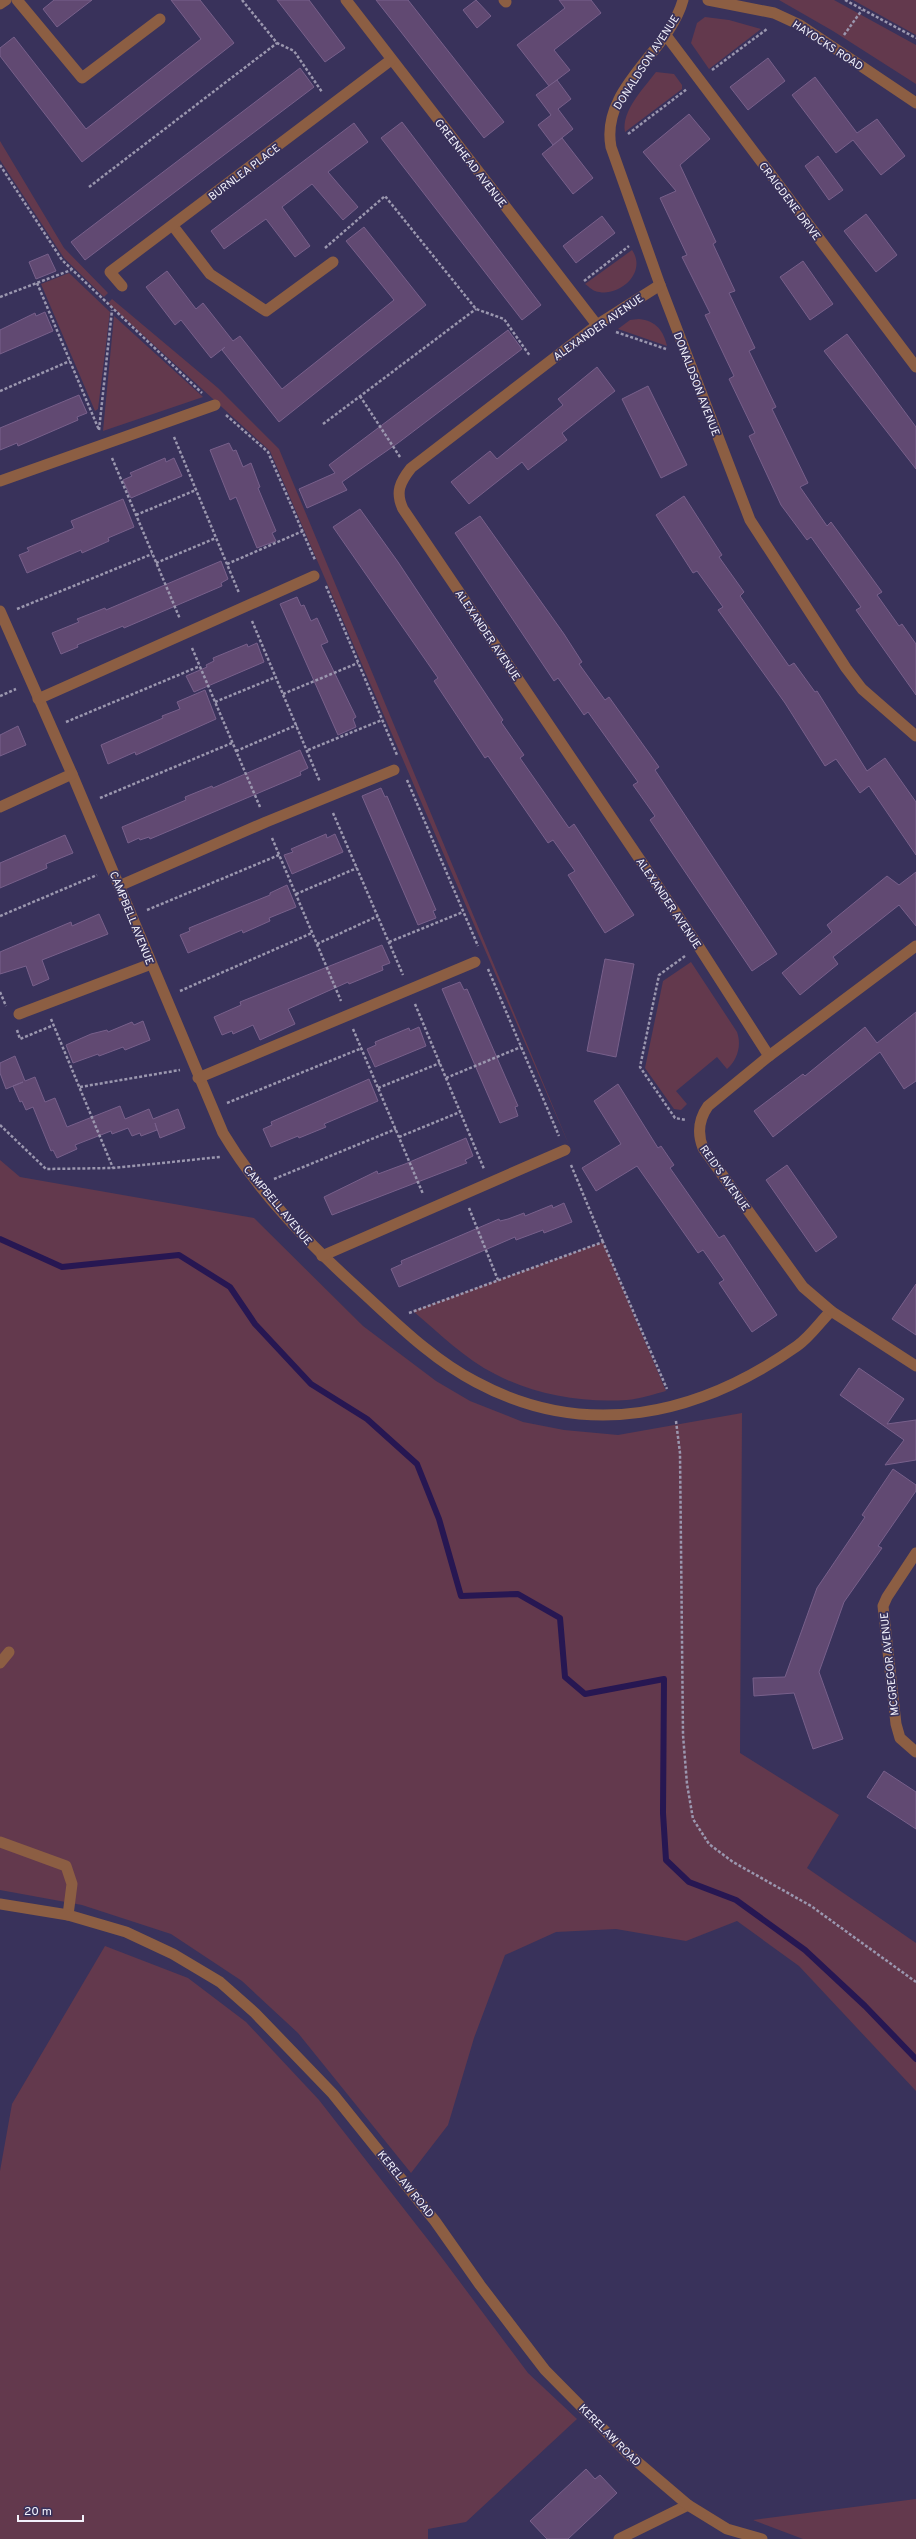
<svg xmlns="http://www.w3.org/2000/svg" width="916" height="2539" font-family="Overpass,sans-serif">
	<rect width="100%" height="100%" fill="#39325b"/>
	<g fill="#63394d">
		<path d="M 779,0 L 834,0 L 916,45 L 916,84 L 833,31 Z"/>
		<path d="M 853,0 L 916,0 L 916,35 Z"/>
		<path d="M 705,17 L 729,20 L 761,29 L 709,69 L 691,43 L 697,23 Z"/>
		<path d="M 656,72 L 674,74 L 682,85 L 682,89 L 625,132 C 621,111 644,88 656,72 Z"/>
		<path d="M 0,141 L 64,248 L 108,293 L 104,297 L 64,258 L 0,160 Z"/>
		<path d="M 632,250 C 648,273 618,299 595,291 C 592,290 588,286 585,284 Z"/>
		<path d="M 69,273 L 110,312 L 98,409 L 95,411 L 41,284 Z"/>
		<path d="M 112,299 L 218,388 L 279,449 L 572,1152 L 270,451 L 108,303 Z"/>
		<path d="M 114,316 L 203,397 L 103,431 Z"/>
		<path d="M 639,319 C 656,321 663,330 667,346 L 618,329 L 630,320 Z"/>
		<path d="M 691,962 L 737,1032 C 742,1046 737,1060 727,1069 L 717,1057 L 676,1091 L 687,1104 L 681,1110 L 674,1109 L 645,1068 L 663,981 Z"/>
		<path d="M 0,1160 L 20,1177 L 254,1218 L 363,1326 L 436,1381 L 470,1401 L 523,1422 L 564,1430 L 618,1435 L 742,1413 L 740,1753 L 839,1815 L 807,1868 L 916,1943 L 916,2091 L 799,1966 L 737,1921 L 686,1941 L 616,1929 L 556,1932 L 505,1955 L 474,2038 L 448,2125 L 411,2173 L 298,2033 L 242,1981 L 171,1934 L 82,1905 L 0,1890 Z"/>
		<path d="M 603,1242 L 666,1391 C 654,1394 640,1399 627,1400 C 583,1403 534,1395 495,1374 C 465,1359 439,1333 413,1311 Z"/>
		<path d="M 105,1946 L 188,1978 L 246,2022 L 319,2100 L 436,2250 L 528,2373 L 577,2419 L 466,2522 L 428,2529 L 428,2539 L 0,2539 L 0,2171 L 12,2104 Z"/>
		<path d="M 916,2499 L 916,2539 L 803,2539 L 753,2520 Z"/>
	</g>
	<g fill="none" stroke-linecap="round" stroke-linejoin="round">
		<path stroke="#271752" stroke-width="6" d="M 0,1239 L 62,1267 L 179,1255 L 230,1287 L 255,1324 L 311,1384 L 367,1419 L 417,1464 L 439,1519 L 461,1596 L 518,1594 L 560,1618 L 565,1677 L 585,1694 L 664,1679 L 663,1813 L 666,1860 L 689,1882 L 736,1900 L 805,1950 L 865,2006 L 916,2059"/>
	</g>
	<g fill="#614972" stroke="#78608b">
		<path d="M 54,0 L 92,0 L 57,27 L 43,9 Z"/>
		<path d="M 171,0 L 200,0 L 234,43 L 82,162 L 0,56 L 0,48 L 14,37 L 86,129 L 201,39 Z"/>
		<path d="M 277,0 L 309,0 L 345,48 L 325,62 Z"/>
		<path d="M 376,0 L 408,0 L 504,122 L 484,138 Z"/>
		<path d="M 476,0 L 491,16 L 477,28 L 463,10 Z"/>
		<path d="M 559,0 L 591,0 L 601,13 L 554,50 L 570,70 L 549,86 L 517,45 L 565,8 Z"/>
		<path d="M 768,58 L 785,81 L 748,110 L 730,87 Z"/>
		<path d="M 300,68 L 314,87 L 85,260 L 71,242 Z"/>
		<path d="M 815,77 L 857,133 L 877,119 L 905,156 L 881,175 L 853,140 L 836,153 L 792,95 Z"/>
		<path d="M 557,80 L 571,99 L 558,109 L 573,129 L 553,145 L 538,125 L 551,115 L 536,95 Z"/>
		<path d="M 689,114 L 710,139 L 680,165 L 716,242 L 713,244 L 735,291 L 729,293 L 755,348 L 749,351 L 776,407 L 772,409 L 808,483 L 800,487 L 827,526 L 831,522 L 882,592 L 877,595 L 899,626 L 902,624 L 916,644 L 916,695 L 856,610 L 861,607 L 811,537 L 807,540 L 781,505 L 749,436 L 755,433 L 729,379 L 734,376 L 705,315 L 710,313 L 682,257 L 687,255 L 660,198 L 676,191 L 643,152 Z"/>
		<path d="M 402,122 L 541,305 L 522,320 L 381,138 Z"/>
		<path d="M 354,123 L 368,142 L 328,172 L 358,207 L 343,220 L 312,184 L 282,207 L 310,246 L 295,257 L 266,219 L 224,249 L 211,231 Z"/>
		<path d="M 562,138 L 593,178 L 573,194 L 542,154 Z"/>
		<path d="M 818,156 L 843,190 L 829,200 L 805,166 Z"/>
		<path d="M 866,214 L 897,255 L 876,272 L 844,231 Z"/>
		<path d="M 602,216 L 615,233 L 576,263 L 563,246 Z"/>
		<path d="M 364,227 L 426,305 L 279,422 L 222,350 L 225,347 L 211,358 L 181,320 L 175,325 L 146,287 L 167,271 L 196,309 L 203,303 L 233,341 L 240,336 L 282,389 L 394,300 L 346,241 Z"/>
		<path d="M 48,254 L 56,271 L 36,279 L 29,262 Z"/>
		<path d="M 803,261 L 833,304 L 810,320 L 780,277 Z"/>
		<path d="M 45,312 L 53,331 L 0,354 L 0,330 L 35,313 L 36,316 Z"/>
		<path d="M 508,330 L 522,349 L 398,443 L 342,482 L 347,490 L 307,508 L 299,489 L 335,473 L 329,465 Z"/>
		<path d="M 847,334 L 916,427 L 916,469 L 824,351 Z"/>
		<path d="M 597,367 L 615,391 L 562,433 L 567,440 L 528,470 L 522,462 L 469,504 L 451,482 L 490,451 L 497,459 L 563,405 L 558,399 Z"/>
		<path d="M 648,386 L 687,465 L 661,478 L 622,399 Z"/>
		<path d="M 79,395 L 87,413 L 77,417 L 78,420 L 18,446 L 17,443 L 0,450 L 0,428 Z"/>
		<path d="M 229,443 L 233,451 L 236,450 L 243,467 L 251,463 L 260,487 L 258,488 L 276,531 L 272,533 L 276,541 L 257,548 L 236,497 L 230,500 L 210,450 Z"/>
		<path d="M 165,458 L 166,462 L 174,458 L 182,476 L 131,498 L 123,480 L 132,476 L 130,473 Z"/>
		<path d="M 684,496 L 722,555 L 719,557 L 744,592 L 740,596 L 789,666 L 794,663 L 815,692 L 817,691 L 867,771 L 885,758 L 916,802 L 916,855 L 869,786 L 860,793 L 836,759 L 825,766 L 785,703 L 718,610 L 723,607 L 697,571 L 693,573 L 656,515 Z"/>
		<path d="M 123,499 L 134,527 L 108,538 L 109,541 L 82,553 L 81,550 L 27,573 L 19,555 L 29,551 L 27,548 L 74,528 L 71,521 Z"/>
		<path d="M 360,509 L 398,562 L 503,720 L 501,722 L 524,755 L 520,758 L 569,828 L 574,824 L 634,915 L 605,933 L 568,875 L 575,871 L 553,840 L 548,843 L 488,756 L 485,758 L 434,681 L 438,678 L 333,527 Z"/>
		<path d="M 480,516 L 564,634 L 582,662 L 579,664 L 605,700 L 609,697 L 659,767 L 655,770 L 777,954 L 752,971 L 650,820 L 655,816 L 633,785 L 638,782 L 588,712 L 584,715 L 558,678 L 554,681 L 455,533 Z"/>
		<path d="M 221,561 L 228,579 L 221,583 L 222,586 L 124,628 L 123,626 L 77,645 L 78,647 L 61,654 L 52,633 L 79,622 L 77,619 L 105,608 L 106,610 Z"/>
		<path d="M 297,597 L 301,606 L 304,605 L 311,621 L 317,618 L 328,642 L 321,645 L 356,717 L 353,719 L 356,727 L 338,735 L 280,604 Z"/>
		<path d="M 257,643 L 264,662 L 194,692 L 186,676 L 207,667 L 206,665 L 214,661 L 213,658 L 247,644 L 248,647 Z"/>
		<path d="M 205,690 L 216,719 L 136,755 L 135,752 L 108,764 L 101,745 L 163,718 L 162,716 L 180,709 L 177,702 Z"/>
		<path d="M 18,726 L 26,745 L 0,756 L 0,735 Z"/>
		<path d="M 300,750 L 308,768 L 300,772 L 301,775 L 150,839 L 149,837 L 140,840 L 139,838 L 128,843 L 122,827 L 186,800 L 185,797 L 212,786 L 213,788 Z"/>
		<path d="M 381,788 L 385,797 L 387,796 L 436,910 L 433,911 L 436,918 L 418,925 L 362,796 Z"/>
		<path d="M 326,834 L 327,838 L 335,834 L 343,852 L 292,874 L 284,855 L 293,852 L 291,849 Z"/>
		<path d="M 65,835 L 73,853 L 46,864 L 47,868 L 0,888 L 0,863 Z"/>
		<path d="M 916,872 L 916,926 L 899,905 L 833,957 L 838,964 L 800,995 L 782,973 L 832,932 L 827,925 L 887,876 L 899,885 Z"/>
		<path d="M 287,885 L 296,907 L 269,918 L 270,921 L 243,933 L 242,930 L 188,953 L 180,935 L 190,931 L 189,928 L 270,895 L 270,893 Z"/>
		<path d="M 99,914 L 108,934 L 42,960 L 49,979 L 33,986 L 26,966 L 0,974 L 0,952 L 71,922 L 72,926 Z"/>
		<path d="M 382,945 L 390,963 L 382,966 L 383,970 L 349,984 L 348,982 L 288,1009 L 295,1024 L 260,1040 L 253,1025 L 233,1034 L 232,1031 L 222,1035 L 214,1017 L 241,1005 L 240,1002 Z"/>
		<path d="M 605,959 L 634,964 L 616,1057 L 587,1051 Z"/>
		<path d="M 460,982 L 464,990 L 467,989 L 518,1106 L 515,1107 L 518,1116 L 500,1123 L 442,989 Z"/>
		<path d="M 916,1012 L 916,1081 L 904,1089 L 880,1052 L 773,1137 L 754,1111 L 803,1074 L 805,1076 L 865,1027 L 877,1043 Z"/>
		<path d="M 143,1021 L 150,1040 L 125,1050 L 123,1047 L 99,1056 L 98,1054 L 73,1063 L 66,1045 L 91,1034 L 107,1030 L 108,1032 L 132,1022 L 134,1025 Z"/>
		<path d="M 419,1027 L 426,1046 L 375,1067 L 367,1049 L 376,1045 L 375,1042 L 409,1028 L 410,1031 Z"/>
		<path d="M 15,1056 L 25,1081 L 35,1077 L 45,1102 L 55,1098 L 67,1127 L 120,1106 L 125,1119 L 149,1109 L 153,1119 L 178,1109 L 185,1128 L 160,1138 L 155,1123 L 157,1130 L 141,1136 L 140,1133 L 132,1136 L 128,1128 L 112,1134 L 111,1131 L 75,1145 L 77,1149 L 57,1158 L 53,1150 L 51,1151 L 33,1107 L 26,1110 L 22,1101 L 20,1102 L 13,1086 L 23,1082 L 6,1089 L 0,1073 L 0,1063 Z"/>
		<path d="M 369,1079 L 378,1101 L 324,1124 L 326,1127 L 299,1138 L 298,1136 L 271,1147 L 263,1129 L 272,1125 L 271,1122 Z"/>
		<path d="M 618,1084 L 658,1148 L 661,1146 L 674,1165 L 670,1168 L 719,1238 L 724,1235 L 777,1315 L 752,1332 L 719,1283 L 724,1280 L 703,1250 L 698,1253 L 637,1166 L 596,1191 L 582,1168 L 621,1144 L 594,1101 Z"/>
		<path d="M 466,1138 L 473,1156 L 465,1160 L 467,1163 L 332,1215 L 324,1197 L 377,1171 L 378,1174 L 405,1164 Z"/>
		<path d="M 787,1165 L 837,1237 L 816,1252 L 766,1180 Z"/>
		<path d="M 564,1203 L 572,1222 L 544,1233 L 543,1230 L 516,1240 L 515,1237 L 399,1287 L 391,1269 L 402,1264 L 401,1261 L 499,1219 L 500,1221 L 508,1219 L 524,1213 L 525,1216 L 552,1205 L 553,1208 Z"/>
		<path d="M 916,1284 L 916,1335 L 892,1319 Z"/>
		<path d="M 859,1368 L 904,1399 L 887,1424 L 916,1420 L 916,1460 L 885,1465 L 904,1440 L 840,1395 Z"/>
		<path d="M 893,1469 L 916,1485 L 916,1491 L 878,1546 L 882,1548 L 844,1602 L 819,1672 L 843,1739 L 813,1749 L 794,1693 L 754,1696 L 753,1678 L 785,1677 L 817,1588 L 865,1517 L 862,1515 Z"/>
		<path d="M 884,1771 L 916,1792 L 916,1829 L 867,1797 Z"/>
		<path d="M 586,2469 L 595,2479 L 600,2475 L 617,2493 L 568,2539 L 547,2539 L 530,2521 Z"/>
	</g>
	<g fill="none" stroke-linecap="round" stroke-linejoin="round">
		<g stroke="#9b97af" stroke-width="2.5" stroke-dasharray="3 2" stroke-linecap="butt">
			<path d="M 242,0 L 277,43 L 294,51 L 322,92"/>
			<path d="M 845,0 L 916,38"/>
			<path d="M 844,35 L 862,10"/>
			<path d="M 712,70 L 767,29"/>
			<path d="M 628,134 L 687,89"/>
			<path d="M 0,165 L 62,260 L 202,393"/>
			<path d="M 89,187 L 277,43"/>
			<path d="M 325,248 L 385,196 L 476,309 L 504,319 L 530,356"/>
			<path d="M 584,281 L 629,246"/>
			<path d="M 37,283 L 99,430"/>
			<path d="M 0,297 L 71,270"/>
			<path d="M 616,332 L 666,349"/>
			<path d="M 0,391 L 70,361"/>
			<path d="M 360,396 L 400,457"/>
			<path d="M 226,415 L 268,452 L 315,560"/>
			<path d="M 323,424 L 476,309"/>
			<path d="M 99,430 L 112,310"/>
			<path d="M 174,437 L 239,593"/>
			<path d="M 112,458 L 180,619"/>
			<path d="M 136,515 L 196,490"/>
			<path d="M 156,563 L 216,538"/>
			<path d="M 227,564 L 303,531"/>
			<path d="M 326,586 L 397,755"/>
			<path d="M 17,609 L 152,554"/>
			<path d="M 252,621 L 320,782"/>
			<path d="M 192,648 L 260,807"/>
			<path d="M 283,694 L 358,663"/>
			<path d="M 0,696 L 16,689"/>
			<path d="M 215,702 L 276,677"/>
			<path d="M 66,722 L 200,666"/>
			<path d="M 308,750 L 382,720"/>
			<path d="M 236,751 L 297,725"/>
			<path d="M 407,780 L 478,946"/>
			<path d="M 100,798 L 232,743"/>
			<path d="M 333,813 L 403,975"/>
			<path d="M 272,838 L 341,1001"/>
			<path d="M 296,894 L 357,868"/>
			<path d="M 147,910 L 279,855"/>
			<path d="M 0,916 L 97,875"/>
			<path d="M 389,942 L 463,912"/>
			<path d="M 317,944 L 378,916"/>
			<path d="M 685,956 L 659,975 L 640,1067 L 675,1118 L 686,1120"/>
			<path d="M 488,969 L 559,1136"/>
			<path d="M 180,991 L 312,933"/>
			<path d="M 0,992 L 6,1006"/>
			<path d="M 415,1004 L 484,1169"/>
			<path d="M 51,1019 L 113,1168"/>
			<path d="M 353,1029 L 423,1194"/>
			<path d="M 17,1030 L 20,1039 L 54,1025"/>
			<path d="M 446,1078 L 521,1047"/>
			<path d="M 80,1087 L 180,1070"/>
			<path d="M 378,1088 L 440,1063"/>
			<path d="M 227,1103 L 362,1048"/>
			<path d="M 0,1125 L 46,1169 L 113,1168 L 220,1157"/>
			<path d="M 399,1137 L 460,1112"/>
			<path d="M 571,1165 L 603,1242"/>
			<path d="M 274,1179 L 396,1129"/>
			<path d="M 469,1208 L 498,1280"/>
			<path d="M 409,1313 L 603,1242 L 667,1389"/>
			<path d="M 676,1421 L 680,1453 L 683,1735 L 687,1784 L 693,1819 L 709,1844 L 733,1862 L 811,1906 L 916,1982"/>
		</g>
		<g stroke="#8c5e43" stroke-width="11">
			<path d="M 504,0 L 506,2"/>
			<path d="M 0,1663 L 9,1652"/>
			<path d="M 0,1842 L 66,1866 L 72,1884 L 68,1915"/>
			<path d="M 619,2539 L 688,2505"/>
		</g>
		<g stroke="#8c5e43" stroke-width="11">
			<path d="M 17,0 L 82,78 L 160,19"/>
			<path d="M 346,0 L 597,325"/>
			<path d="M 683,0 C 669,52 600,88 611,147 L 660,285 L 750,520 L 846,668 L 862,689 L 916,736"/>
			<path d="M 708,0 L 774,13 L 800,25 L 916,103"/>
			<path d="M 0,4 L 6,0"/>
			<path d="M 665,34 L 916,367"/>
			<path d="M 173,226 L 210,274 L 266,311 L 333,262"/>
			<path d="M 660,285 L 597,325 L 411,468 C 400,482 395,492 403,509 L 699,947 L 769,1056"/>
			<path d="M 122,286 L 110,272 L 391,60"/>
			<path d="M 0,481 L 215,405"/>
			<path d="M 0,611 L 72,774 L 223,1133 C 259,1193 309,1244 361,1291 C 396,1323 433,1360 476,1382 C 586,1441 698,1416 797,1346 C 810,1337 820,1322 831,1311"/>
			<path d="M 38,699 L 314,576"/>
			<path d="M 0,807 L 72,774"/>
			<path d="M 119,886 L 266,822 L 394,770"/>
			<path d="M 916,946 L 769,1056 L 708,1106 C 699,1119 697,1133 703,1148 L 803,1287 L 831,1311 L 916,1366"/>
			<path d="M 19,1014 L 151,964"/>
			<path d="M 198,1078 L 475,962"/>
			<path d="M 322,1256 L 565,1150"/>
			<path d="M 916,1553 L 887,1597 L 883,1606 L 896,1724 L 900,1738 L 916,1752"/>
			<path d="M 0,1904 L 68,1915 L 126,1932 L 173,1954 L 220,1982 L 255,2013 L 333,2094 L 435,2221 L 480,2285 L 545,2370 L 627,2453 L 688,2505 L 727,2529 L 762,2539"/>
		</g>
	</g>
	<g text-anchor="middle" stroke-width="3.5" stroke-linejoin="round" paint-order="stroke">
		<g font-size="11" fill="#f2f1fb" stroke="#39325b">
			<text transform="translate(828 45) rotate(33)" y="4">HAYOCKS ROAD</text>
			<text transform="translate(646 62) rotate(-57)" y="4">DONALDSON AVENUE</text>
			<text transform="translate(471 163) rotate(52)" y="4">GREENHEAD AVENUE</text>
			<text transform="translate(244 172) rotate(-37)" y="4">BURNLEA PLACE</text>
			<text transform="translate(790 201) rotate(53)" y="4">CRAIGDENE DRIVE</text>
			<text transform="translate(598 327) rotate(-35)" y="4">ALEXANDER AVENUE</text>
			<text transform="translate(697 384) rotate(69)" y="4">DONALDSON AVENUE</text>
			<text transform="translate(488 635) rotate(56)" y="4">ALEXANDER AVENUE</text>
			<text transform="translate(669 903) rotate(56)" y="4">ALEXANDER AVENUE</text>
			<text transform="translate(132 918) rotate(68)" y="4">CAMPBELL AVENUE</text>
			<text transform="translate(725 1178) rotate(55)" y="4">REID'S AVENUE</text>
			<text transform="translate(278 1205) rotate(50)" y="4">CAMPBELL AVENUE</text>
			<text transform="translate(889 1664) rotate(-96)" y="4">MCGREGOR AVENUE</text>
			<text transform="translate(406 2184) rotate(51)" y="4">KERELAW ROAD</text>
			<text transform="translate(610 2435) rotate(45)" y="4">KERELAW ROAD</text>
		</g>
	</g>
	<path d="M18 2515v6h65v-6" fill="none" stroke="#f2f1fb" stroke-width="2"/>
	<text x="24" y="2515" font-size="12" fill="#f2f1fb" stroke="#39325b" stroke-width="3" paint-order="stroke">20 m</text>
</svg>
